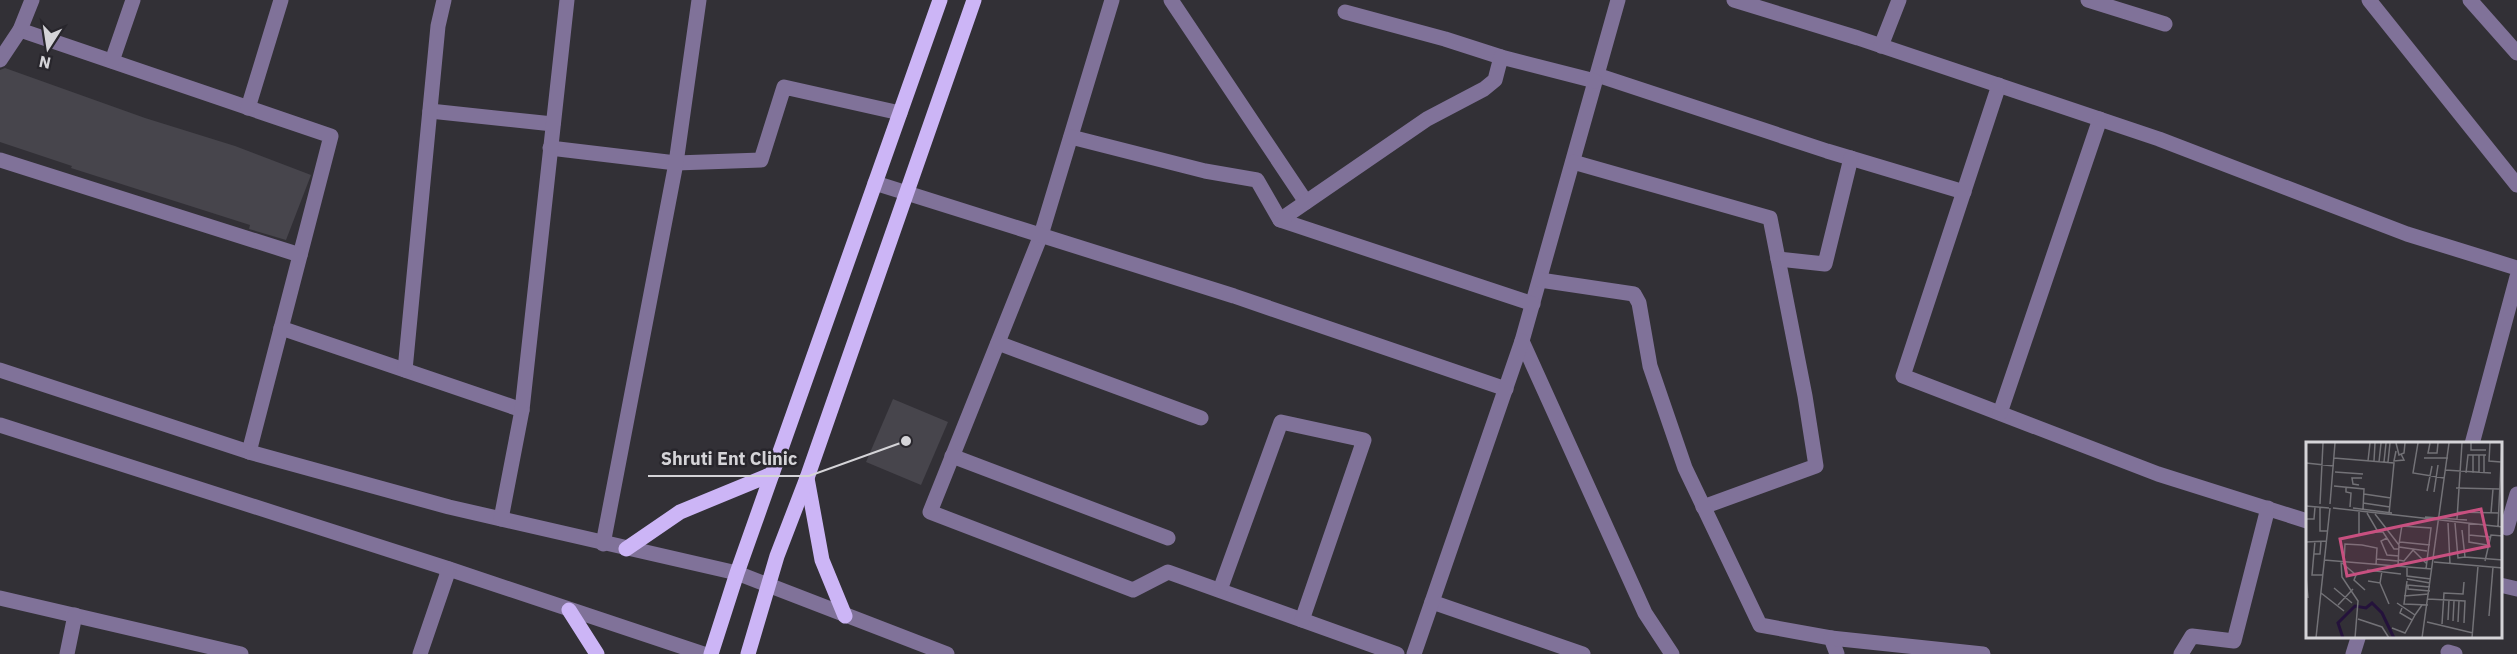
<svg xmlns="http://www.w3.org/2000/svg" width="2517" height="654" font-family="'IBM Plex Sans',sans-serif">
	<rect width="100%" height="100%" fill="#323036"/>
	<g fill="#47454c">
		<path d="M 5,68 L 145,118 L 235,146 L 311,175 L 286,240 L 249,229 L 250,225 L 71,168 L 72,166 L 0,142 L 0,70 Z"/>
		<path d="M 893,399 L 948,422 L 921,485 L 866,462 Z"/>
	</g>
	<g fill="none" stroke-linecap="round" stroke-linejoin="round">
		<g stroke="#807299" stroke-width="15">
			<path d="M 1112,0 L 1041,235 L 930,512 L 1133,590 L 1168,572 L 1397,654"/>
			<path d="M 1171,0 L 1306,202"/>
			<path d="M 1618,0 L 1522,341 L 1645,613 L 1672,654"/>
			<path d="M 1734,0 L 1858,38 L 2159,139 L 2407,234 L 2517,268"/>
			<path d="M 2088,0 L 2165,24"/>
			<path d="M 2369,0 L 2517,185"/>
			<path d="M 2470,0 L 2517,53"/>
			<path d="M 1345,12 L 1445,39 L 1501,57"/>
			<path d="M 20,30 L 331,136 L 249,452"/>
			<path d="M 1881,46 L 1899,0"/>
			<path d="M 0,60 L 20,30 L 32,0"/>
			<path d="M 112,61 L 133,0"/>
			<path d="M 1597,75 L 1827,151 L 1964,192"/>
			<path d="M 1999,85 L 1903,376 L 2158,474 L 2307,521"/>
			<path d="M 248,108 L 281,0"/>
			<path d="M 430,111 L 553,124"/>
			<path d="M 1071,137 L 1205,171 L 1257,180 L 1280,220 L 1533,304"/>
			<path d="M 550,148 L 676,163 L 761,160 L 784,87 L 900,113"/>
			<path d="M 0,160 L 300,255"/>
			<path d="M 1573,162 L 1770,218 L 1805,396 L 1816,466 L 1703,507"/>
			<path d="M 875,183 L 1234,296 L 1506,389"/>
			<path d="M 1280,220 L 1427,119 L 1484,89 L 1495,80 L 1501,57 L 1595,81"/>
			<path d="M 1778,259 L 1825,264 L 1851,158"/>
			<path d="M 1540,280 L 1634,294 L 1639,303 L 1650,366 L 1685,468 L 1760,625 L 1831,638 L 1837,654"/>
			<path d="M 281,328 L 522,410"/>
			<path d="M 998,343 L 1201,418"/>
			<path d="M 0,370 L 249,452 L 449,507 L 737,573 L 947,654"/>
			<path d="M 405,370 L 438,26 L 444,0"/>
			<path d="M 2000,413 L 2100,119"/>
			<path d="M 0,425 L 449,569 L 704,654"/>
			<path d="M 2472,444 L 2517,277"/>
			<path d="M 952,456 L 1168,538"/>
			<path d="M 501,519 L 522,410 L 567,0"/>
			<path d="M 2507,528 L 2517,494"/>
			<path d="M 603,544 L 676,163 L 699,0"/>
			<path d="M 2500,585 L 2517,589"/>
			<path d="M 1220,590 L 1281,422 L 1364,440 L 1302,620"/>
			<path d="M 0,598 L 241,654"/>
			<path d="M 1432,602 L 1583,654"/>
			<path d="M 1831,638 L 1983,654"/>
			<path d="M 2448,652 L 2455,654"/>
			<path d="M 67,654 L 75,615"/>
			<path d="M 420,654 L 449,569"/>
			<path d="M 1414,654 L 1522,341"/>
			<path d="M 2181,654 L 2192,636 L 2234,641 L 2268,508"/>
			<path d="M 2353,654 L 2358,638"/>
		</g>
		<g stroke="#ccb5f6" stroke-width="15">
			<path d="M 807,478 L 822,560 L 845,616"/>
			<path d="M 626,549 L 680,512 L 772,474"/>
			<path d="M 569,610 L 597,654"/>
			<path d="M 711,654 L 737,573 L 940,0"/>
			<path d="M 748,654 L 777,556 L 807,478 L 974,0"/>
		</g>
	</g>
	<g transform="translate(2306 442)">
		<rect width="196" height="196" fill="#323036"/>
		<path fill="none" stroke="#24123b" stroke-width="3" d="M 37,196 L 32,181 L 49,164 L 60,166 L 66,161 L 76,171 L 88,196"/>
		<path fill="none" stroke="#737277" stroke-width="1.5" d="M 90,1 L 93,13 L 98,11 L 99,1M 112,1 L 107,31 L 138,36M 124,1 L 122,11 L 131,11 L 132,1M 165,1 L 165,8 L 180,8M 184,1 L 183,19 L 195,20M 90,9 L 88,19 L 98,18 L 95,12M 167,13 L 167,31M 173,13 L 173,31M 178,13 L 178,31M 28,16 L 88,21 L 83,72M 118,16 L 142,16M 62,19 L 64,1M 68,19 L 69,1M 73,20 L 75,1M 78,20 L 80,1M 82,20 L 84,1M 0,21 L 28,24M 139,28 L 185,31M 29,30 L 57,32M 160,31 L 162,13 L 180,13M 53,43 L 47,42 L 46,36 L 56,36M 28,44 L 58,47 L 57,67M 40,45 L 40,50 L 45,51 L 44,65M 150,46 L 194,47M 121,49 L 126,24M 128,50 L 132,23M 58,52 L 85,56M 57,61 L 84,65M 14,62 L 17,1M 24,62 L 29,1M 0,64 L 23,66M 14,65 L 14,89 L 21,89M 27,66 L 197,85M 47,66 L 86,71M 53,70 L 53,92 L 72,90M 152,70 L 193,71M 61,71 L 72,90 L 77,90 L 88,107 L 93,107M 185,71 L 187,47M 69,72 L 93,103 L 92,125M 119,75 L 161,78M 0,77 L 8,77 L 9,65M 151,77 L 156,1M 142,81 L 144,122M 149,81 L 152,116 L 159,115M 163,81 L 163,100 L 181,103M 96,84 L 125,86 L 120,127M 192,84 L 196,1M 156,88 L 159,115 L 197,118M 163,93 L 184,95M 81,96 L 75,99 L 81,113 L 93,114M 9,99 L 6,133 L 17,133M 0,100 L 20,99M 94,100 L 124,103M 93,102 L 96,83M 93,105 L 121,109M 107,108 L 120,121M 8,112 L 14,112 L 15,99M 70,117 L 92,119M 18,118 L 126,127M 92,118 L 98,119 L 108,107M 35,119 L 36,135 L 52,159 L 49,196M 38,119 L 39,102 L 56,103 L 71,106 L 70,123M 179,119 L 185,93 L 197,94M 128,120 L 197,126M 36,121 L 50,133 L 48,138 L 59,148M 101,126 L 101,134 L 125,137M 61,128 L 95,132M 0,135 L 2,156M 101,137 L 124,141M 62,139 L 74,141 L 76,129M 101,139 L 98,162 L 122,163M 74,141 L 83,162M 101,143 L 124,145M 102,143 L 102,147 L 124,149M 28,146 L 46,161M 15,151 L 38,169M 98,154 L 123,152M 122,157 L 159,159 L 158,181M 91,161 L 109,173 L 116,163M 32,163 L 47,147M 96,166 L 94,171 L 106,178M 183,174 L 187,125M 52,177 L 76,185 L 83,196M 142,178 L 143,158M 147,179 L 148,159M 121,180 L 167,191M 152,180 L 153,159M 136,182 L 138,151 L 157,152 L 158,140M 86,186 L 99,191 L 109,173M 10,196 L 24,66M 116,196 L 143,1M 166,196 L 172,124"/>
		<path fill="#c85080" fill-opacity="0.15" stroke="#c85080" stroke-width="3" d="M 175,67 L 183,104 L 41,134 L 34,97 Z"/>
		<rect width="196" height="196" fill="none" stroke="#d5d4d8" stroke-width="3"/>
	</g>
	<path fill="none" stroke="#d5d4d8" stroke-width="2" d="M906 441L809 476H648"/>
	<circle fill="#d5d4d8" stroke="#28262c" stroke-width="2" cx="906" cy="441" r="6"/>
	<g font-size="18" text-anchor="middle" font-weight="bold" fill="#d5d4d8" stroke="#28262c" stroke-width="5" stroke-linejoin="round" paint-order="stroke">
		<text x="729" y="465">Shruti Ent Clinic</text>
	</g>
	<g transform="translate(48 48) rotate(192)" stroke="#28262c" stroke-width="4.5" paint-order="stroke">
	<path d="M0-4.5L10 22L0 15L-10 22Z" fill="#d5d4d8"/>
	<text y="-9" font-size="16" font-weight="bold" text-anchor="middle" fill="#d5d4d8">N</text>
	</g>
</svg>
